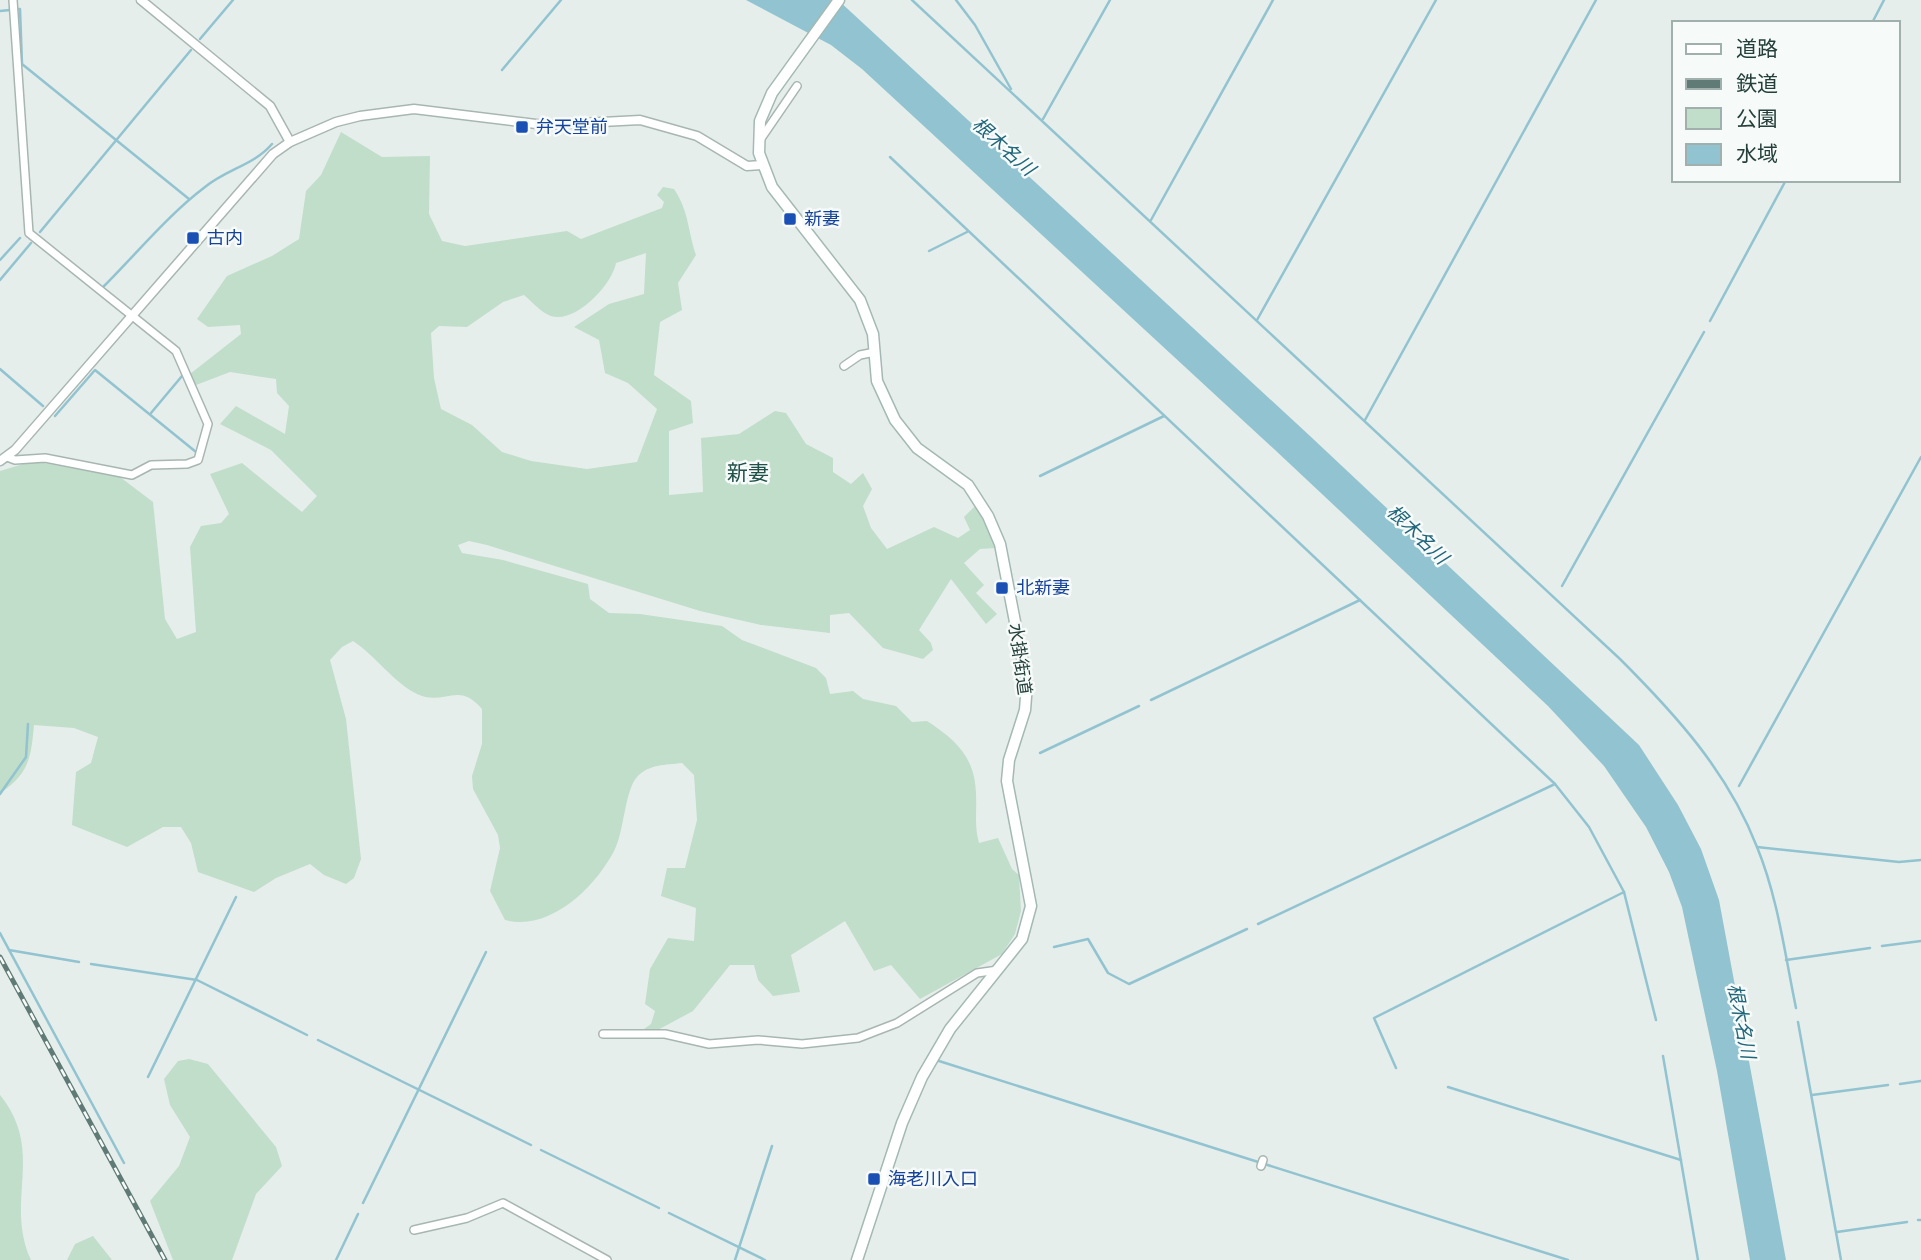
<svg xmlns="http://www.w3.org/2000/svg" width="1921" height="1260" font-family="'Titillium Web','Noto Sans JP',sans-serif">
	<rect width="100%" height="100%" fill="#e6eeeb"/>
	<g fill="#c0deca" fill-rule="evenodd">
		<path d="M 341,132 L 382,157 L 430,156 L 429,214 L 442,241 L 465,246 L 567,231 L 581,239 L 662,208 L 664,202 L 657,195 L 663,187 L 674,189 C 689,211 688,232 696,255 L 678,283 L 682,310 L 660,322 L 654,375 L 691,401 L 693,423 L 669,431 L 669,495 L 703,492 L 701,438 L 739,434 L 775,411 L 786,413 L 806,444 L 833,458 L 833,472 L 851,484 L 863,473 L 872,489 L 863,506 L 871,528 L 887,549 L 934,527 L 958,538 L 970,530 L 964,517 L 976,505 L 996,548 L 980,549 L 964,563 L 984,585 L 976,593 L 997,614 L 986,624 L 951,579 L 919,630 L 931,643 L 933,650 L 923,659 L 883,648 L 849,613 L 830,615 L 830,633 L 761,625 L 700,611 L 487,545 L 469,541 L 458,545 L 462,553 L 503,560 L 588,584 L 590,599 L 609,613 L 640,614 L 722,626 L 742,640 L 816,668 L 826,678 L 830,694 L 853,691 L 863,699 L 896,706 L 912,722 L 927,721 C 956,740 975,757 976,794 C 977,812 974,825 979,843 L 998,838 L 1012,869 L 1019,875 L 1021,911 L 1015,934 L 1002,954 L 920,999 L 891,965 L 874,971 L 845,921 L 791,955 L 800,992 L 773,996 L 758,980 L 754,965 L 730,965 L 693,1011 L 654,1032 L 644,1029 L 651,1024 L 655,1011 L 645,1004 L 650,969 L 668,938 L 694,941 L 696,908 L 661,896 L 667,868 L 685,868 L 697,820 L 694,775 L 682,763 C 665,765 649,764 637,777 C 625,790 624,831 615,849 C 596,887 550,932 505,920 L 490,891 L 500,848 L 498,835 L 473,789 L 472,776 L 482,744 L 482,709 C 458,680 444,707 417,694 C 393,682 376,656 353,641 L 342,647 L 330,660 L 346,719 L 361,859 L 354,878 L 346,884 L 324,875 L 310,864 L 276,878 L 254,892 L 198,872 L 191,843 L 181,827 L 163,827 L 127,847 L 72,825 L 76,772 L 91,763 L 98,737 L 74,728 L 34,725 C 31,758 29,774 0,793 L 0,471 L 33,461 L 120,477 L 153,502 L 165,619 L 177,639 L 196,632 L 190,547 L 201,526 L 221,523 L 229,514 L 210,474 L 242,463 L 302,512 L 317,496 L 271,450 L 220,424 L 236,406 L 285,434 L 289,406 L 277,393 L 276,379 L 230,372 L 196,385 L 190,374 L 241,334 L 240,325 L 208,327 L 197,319 L 227,276 L 272,256 L 299,239 L 306,191 L 321,175 ZM 646,253 L 644,294 L 609,304 L 574,327 L 599,340 L 605,373 L 628,383 L 657,409 L 637,462 L 587,469 L 531,461 L 502,452 L 472,425 L 441,409 L 434,378 L 431,333 L 439,326 L 467,327 L 503,302 L 524,295 C 532,302 542,313 551,316 C 575,324 612,285 616,263 Z"/>
		<path d="M 189,1059 L 208,1064 L 276,1147 L 282,1166 L 256,1194 L 232,1260 L 173,1260 L 150,1201 L 179,1166 L 190,1137 L 170,1105 L 164,1079 L 178,1061 Z"/>
		<path d="M 0,1095 C 46,1152 4,1200 31,1260 L 0,1260 Z"/>
		<path d="M 93,1236 L 112,1260 L 67,1260 L 75,1244 Z"/>
	</g>
	<path fill="#91c3d0" d="M 746,0 L 838,0 L 1310,436 L 1639,745 L 1678,805 L 1701,849 L 1719,900 L 1786,1260 L 1750,1260 L 1717,1071 L 1682,907 L 1669,872 L 1646,827 L 1604,766 L 1548,706 L 1274,449 L 862,69 L 831,45 Z"/>
	<g fill="none" stroke-linecap="round" stroke-linejoin="round">
		<g stroke="#91c3d0" stroke-width="2.5">
			<path d="M 912,0 L 1620,659 C 1676,715 1728,772 1757,847 C 1778,898 1785,955 1796,1008"/>
			<path d="M 956,0 L 975,25 L 1011,89"/>
			<path d="M 0,11 L 20,9 L 22,64 L 189,199"/>
			<path d="M 1872,23 L 1884,0"/>
			<path d="M 200,39 L 233,0"/>
			<path d="M 502,70 L 561,0"/>
			<path d="M 1043,119 L 1110,0"/>
			<path d="M 890,157 L 1555,784 L 1589,827 L 1624,892 L 1656,1020"/>
			<path d="M 1151,220 L 1273,0"/>
			<path d="M 40,232 L 191,50"/>
			<path d="M 929,251 L 967,232"/>
			<path d="M 0,260 L 20,238"/>
			<path d="M 0,280 L 31,243"/>
			<path d="M 104,286 C 137,253 168,215 205,187 C 227,169 254,165 272,144"/>
			<path d="M 1257,320 L 1436,0"/>
			<path d="M 1710,321 L 1786,180"/>
			<path d="M 0,369 L 43,406"/>
			<path d="M 151,413 L 182,376"/>
			<path d="M 55,416 L 95,370 L 196,452"/>
			<path d="M 1365,420 L 1596,0"/>
			<path d="M 1040,476 L 1164,416"/>
			<path d="M 1562,586 L 1704,332"/>
			<path d="M 1151,700 L 1360,600"/>
			<path d="M 1040,753 L 1139,706"/>
			<path d="M 1739,786 L 1921,457"/>
			<path d="M 0,794 L 26,757 L 28,724"/>
			<path d="M 1757,847 L 1899,862 L 1921,860"/>
			<path d="M 1258,924 L 1555,784"/>
			<path d="M 0,933 L 124,1163"/>
			<path d="M 1882,946 L 1921,941"/>
			<path d="M 1054,947 L 1088,939 L 1108,973 L 1129,984 L 1247,929"/>
			<path d="M 9,950 L 79,962"/>
			<path d="M 1786,960 L 1870,948"/>
			<path d="M 91,964 L 197,980 L 307,1035"/>
			<path d="M 1798,1022 L 1841,1260"/>
			<path d="M 318,1040 L 531,1145"/>
			<path d="M 1663,1056 L 1698,1260"/>
			<path d="M 939,1061 L 1568,1260"/>
			<path d="M 1396,1068 L 1374,1018 L 1624,892"/>
			<path d="M 148,1077 L 236,897"/>
			<path d="M 1900,1084 L 1921,1081"/>
			<path d="M 1448,1087 L 1681,1160"/>
			<path d="M 1812,1095 L 1888,1085"/>
			<path d="M 541,1150 L 659,1208"/>
			<path d="M 363,1203 L 486,952"/>
			<path d="M 669,1213 L 765,1260"/>
			<path d="M 1918,1220 L 1921,1220"/>
			<path d="M 1837,1232 L 1907,1222"/>
			<path d="M 336,1260 L 358,1214"/>
			<path d="M 735,1260 L 772,1146"/>
		</g>
		<defs>
			<g id="minor">
				<path d="M 760,140 L 797,86"/>
				<path d="M 844,366 L 860,355 L 875,352"/>
				<path d="M 7,457 L 15,460 L 45,458 L 132,475 L 151,465 L 187,464 L 198,460 L 208,424 L 176,351 L 29,233 L 13,0"/>
				<path d="M 603,1034 L 665,1034 L 709,1044 L 758,1040 L 802,1044 L 858,1038 L 897,1023 L 977,973 L 998,970"/>
				<path d="M 1261,1166 L 1263,1160"/>
				<path d="M 414,1230 L 467,1218 L 503,1203 L 607,1260"/>
			</g>
			<g id="tertiary">
				<path d="M 141,0 L 270,106 L 290,142"/>
				<path d="M 0,461 L 15,450 L 273,154 L 290,142 L 336,122 L 360,116 L 414,109 L 544,125 L 640,120 L 697,136 L 747,166 L 762,165"/>
			</g>
			<path id="secondary" d="M 839,0 L 772,93 L 760,121 L 759,153 L 772,187 L 860,300 L 873,334 L 877,381 L 895,420 L 917,448 L 968,485 L 988,516 L 1000,544 L 1027,684 L 1025,710 L 1009,760 L 1007,781 L 1031,906 L 1022,939 L 950,1029 L 922,1077 L 902,1123 L 857,1260"/>
		</defs>
		<use href="#minor" stroke="#a8b6b2" stroke-width="10"/>
		<use href="#tertiary" stroke="#a8b6b2" stroke-width="11"/>
		<use href="#secondary" stroke="#a4b9b3" stroke-width="13"/>
		<use href="#minor" stroke="#fff" stroke-width="7"/>
		<use href="#tertiary" stroke="#fff" stroke-width="8"/>
		<use href="#secondary" stroke="#fff" stroke-width="10"/>
		<defs>
			<path id="rail" d="M 0,957 L 165,1260"/>
		</defs>
		<use href="#rail" stroke="#607b75" stroke-width="5"/>
		<use href="#rail" stroke="#f6faf9" stroke-width="2.5" stroke-dasharray="8" stroke-linecap="butt"/>
	</g>
	<g fill="#1a4fb4" stroke="#f6faf9" stroke-width="2.5">
		<rect x="515" y="120" width="14" height="14" rx="3.5"/>
		<rect x="783" y="212" width="14" height="14" rx="3.5"/>
		<rect x="186" y="231" width="14" height="14" rx="3.5"/>
		<rect x="995" y="581" width="14" height="14" rx="3.5"/>
		<rect x="867" y="1172" width="14" height="14" rx="3.5"/>
	</g>
	<g text-anchor="middle" stroke-width="5" stroke-linejoin="round" paint-order="stroke">
		<g font-size="18" fill="#164399" stroke="#f6faf9" text-anchor="start">
			<text x="536" y="133">弁天堂前</text>
			<text x="804" y="225">新妻</text>
			<text x="207" y="244">古内</text>
			<text x="1016" y="594">北新妻</text>
			<text x="888" y="1185">海老川入口</text>
		</g>
		<g font-size="18" fill="#25403a" stroke="#f6faf9">
			<text transform="translate(1020 659) rotate(82)" y="6">水掛街道</text>
		</g>
		<g font-size="19" font-style="italic" fill="#21667a" stroke="#f6faf9">
			<text transform="translate(1004 146) rotate(42)" y="7">根木名川</text>
			<text transform="translate(1418 534) rotate(44)" y="7">根木名川</text>
			<text transform="translate(1742 1021) rotate(79)" y="7">根木名川</text>
		</g>
		<g font-size="21" fill="#215148" stroke="#f6faf9">
			<text x="748" y="480">新妻</text>
		</g>
	</g>
	<rect x="1672" y="21" width="228" height="161" fill="#f6faf9" stroke="#a2b0ad" stroke-width="2"/>
	<rect x="1686" y="44" width="35" height="10" fill="#ffffff" stroke="#a2b0ad" stroke-width="2"/>
	<text x="1736" y="56" font-size="21" fill="#25403a">道路</text>
	<rect x="1686" y="79" width="35" height="10" fill="#607b75" stroke="#a2b0ad" stroke-width="2"/>
	<text x="1736" y="91" font-size="21" fill="#25403a">鉄道</text>
	<rect x="1686" y="108" width="35" height="21" fill="#c0deca" stroke="#a2b0ad" stroke-width="2"/>
	<text x="1736" y="126" font-size="21" fill="#25403a">公園</text>
	<rect x="1686" y="144" width="35" height="21" fill="#91c3d0" stroke="#a2b0ad" stroke-width="2"/>
	<text x="1736" y="161" font-size="21" fill="#25403a">水域</text>
</svg>
